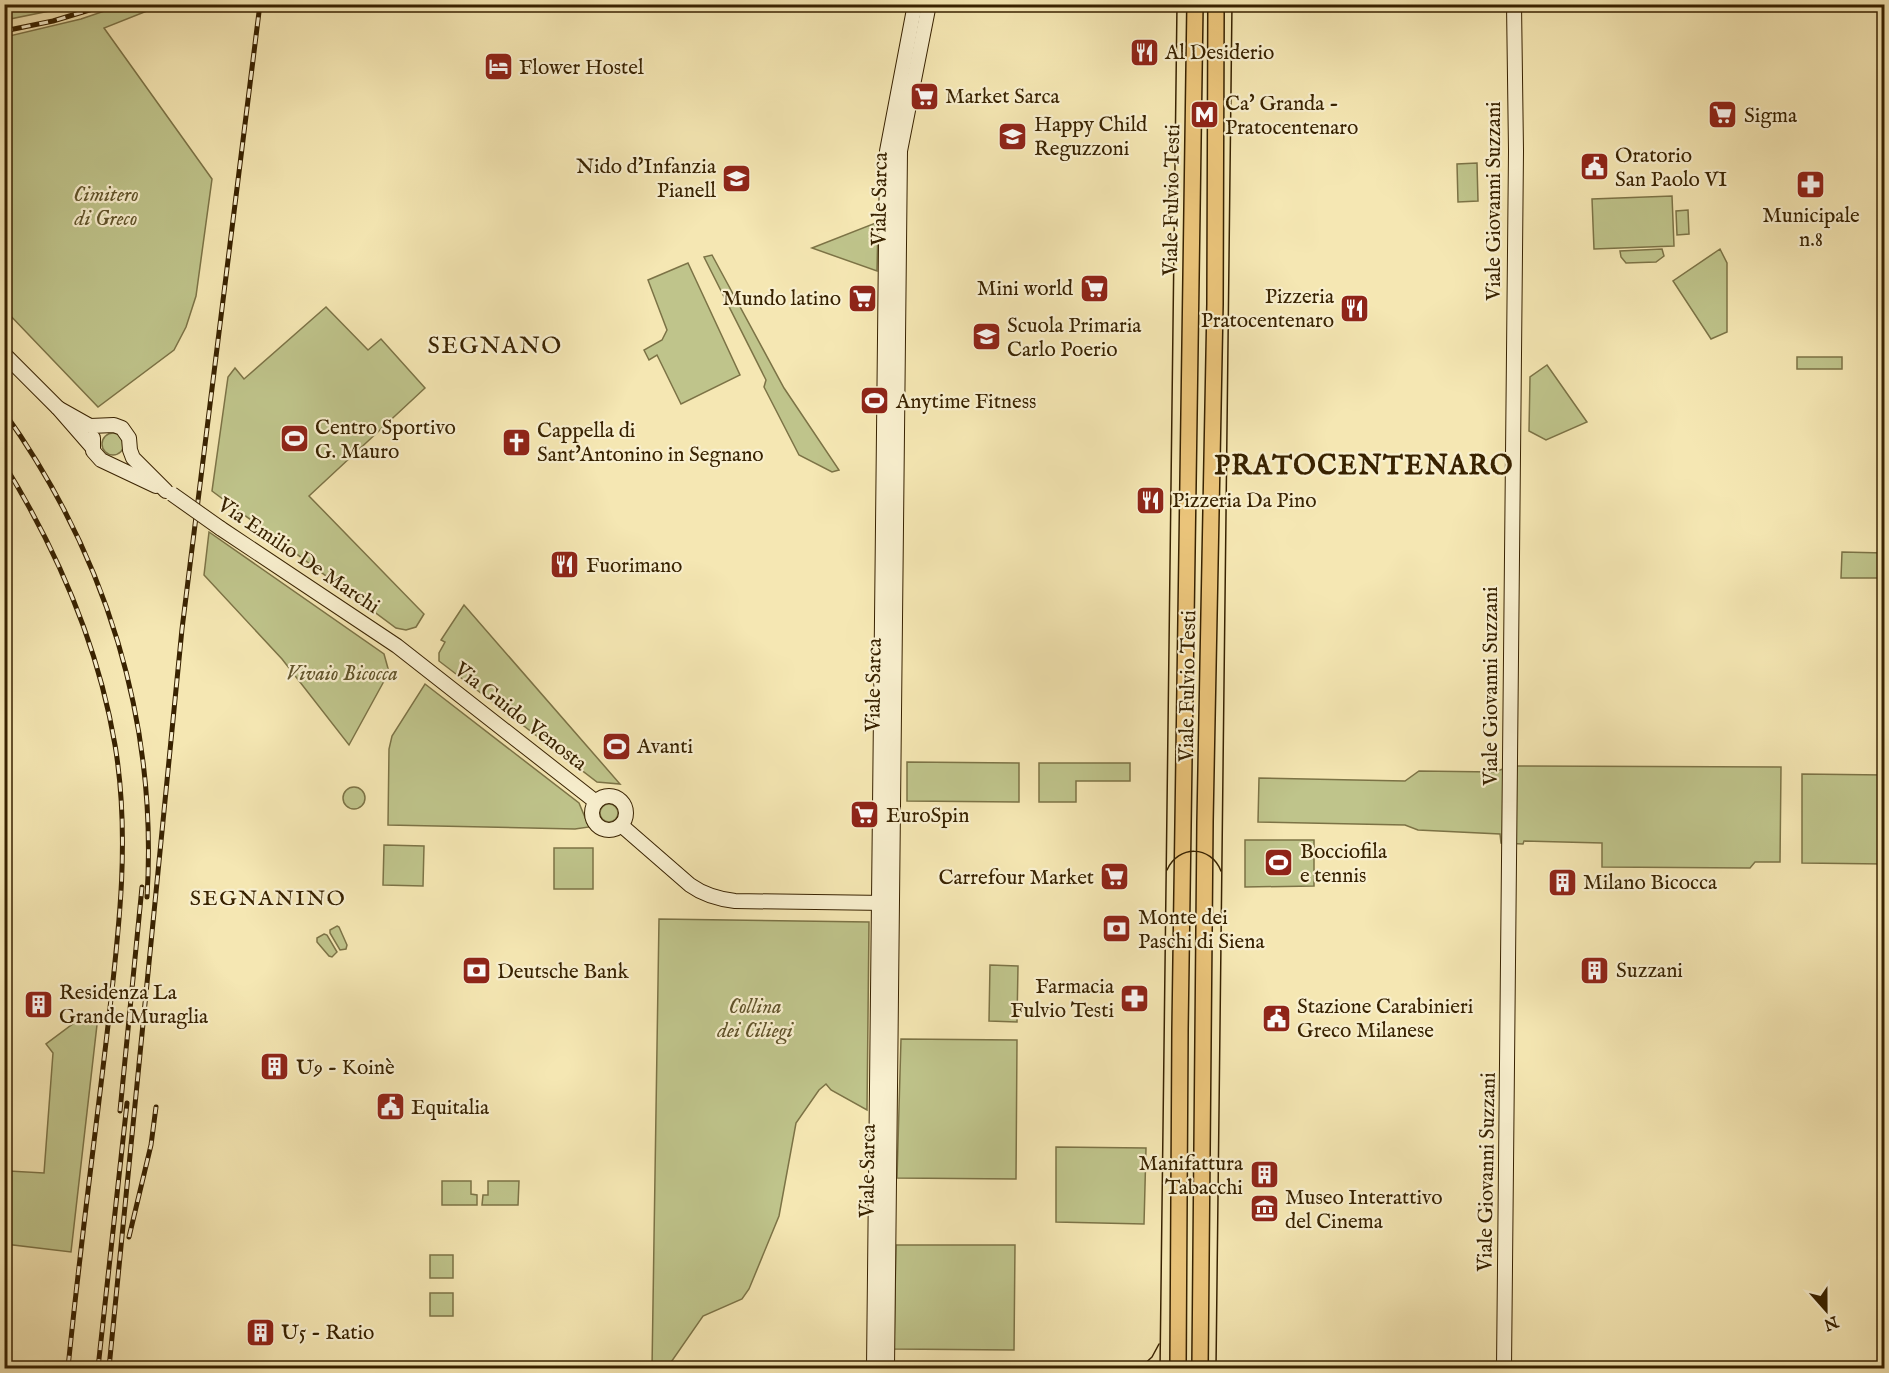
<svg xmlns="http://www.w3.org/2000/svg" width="1889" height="1373" font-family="'IM FELL English',serif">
	<rect width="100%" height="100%" fill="#f5e7b3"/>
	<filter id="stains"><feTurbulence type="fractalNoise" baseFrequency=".00333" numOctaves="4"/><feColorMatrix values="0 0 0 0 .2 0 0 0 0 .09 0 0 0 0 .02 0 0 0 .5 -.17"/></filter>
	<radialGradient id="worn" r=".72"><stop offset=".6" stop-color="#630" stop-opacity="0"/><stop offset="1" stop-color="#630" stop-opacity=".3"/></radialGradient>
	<g fill="#bfc48b" stroke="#7c7346" stroke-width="1.5">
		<path d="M 5,5 L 9,4 L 79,5 L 5,20 Z"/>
		<path d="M 122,5 L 162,5 L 104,28 L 212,179 L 196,296 L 186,327 L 174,350 L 98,407 L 5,310 L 5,37 L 81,19 Z"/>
		<path d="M 1477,163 L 1478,201 L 1458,202 L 1457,164 Z"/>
		<path d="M 1672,196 L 1674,246 L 1594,249 L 1592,199 Z"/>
		<path d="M 1688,210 L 1689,234 L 1677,235 L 1676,211 Z"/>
		<path d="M 878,222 L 877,271 L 812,248 Z"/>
		<path d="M 1662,249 L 1664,256 L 1656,262 L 1626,263 L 1621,257 L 1620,251 Z"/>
		<path d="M 1720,249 L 1727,263 L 1727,332 L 1711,339 L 1673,281 Z"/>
		<path d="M 712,255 L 784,388 L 839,470 L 832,472 L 799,455 L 764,387 L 766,380 L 704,257 Z"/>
		<path d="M 688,263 L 740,375 L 681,404 L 657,355 L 649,360 L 644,350 L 662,340 L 667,330 L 648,280 Z"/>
		<path d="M 326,307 L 368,350 L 381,339 L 425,388 L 309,496 L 424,614 L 416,627 L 406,630 L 396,628 L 212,491 L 228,377 L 235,368 L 244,379 Z"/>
		<rect x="1797" y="357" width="45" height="12"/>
		<path d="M 1547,365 L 1587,422 L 1546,440 L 1529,431 L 1530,377 Z"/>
		<circle cx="113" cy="444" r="11"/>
		<path d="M 209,532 L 384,654 L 389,672 L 349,745 L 282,659 L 204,575 Z"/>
		<path d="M 1842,552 L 1884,553 L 1884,578 L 1841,578 Z"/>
		<path d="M 464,605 L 620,784 L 597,782 L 439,661 L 439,653 L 445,642 L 441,640 Z"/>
		<path d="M 425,684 L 579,803 L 589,827 L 575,829 L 388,825 L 389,749 L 392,736 Z"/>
		<path d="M 907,762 L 1019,763 L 1019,802 L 907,801 Z"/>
		<path d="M 1039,763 L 1130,763 L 1130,781 L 1076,781 L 1076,802 L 1039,802 Z"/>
		<path d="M 1512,766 L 1781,767 L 1780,862 L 1755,862 L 1750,868 L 1602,867 L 1602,843 L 1524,841 L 1523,844 L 1501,843 L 1500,834 L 1418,830 L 1405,825 L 1258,822 L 1259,778 L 1405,781 L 1419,771 L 1494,772 Z"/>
		<path d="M 1802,774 L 1884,775 L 1884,864 L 1802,863 Z"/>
		<circle cx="354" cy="798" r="11"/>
		<circle cx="609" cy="813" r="9"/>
		<path d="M 1245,840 L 1314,840 L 1314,886 L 1245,887 Z"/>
		<path d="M 384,845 L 424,846 L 423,886 L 383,885 Z"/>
		<rect x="554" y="848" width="39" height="41"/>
		<path d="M 659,919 L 869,922 L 867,1110 L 831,1090 L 826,1084 L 819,1090 L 796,1123 L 779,1216 L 749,1289 L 742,1299 L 703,1316 L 667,1368 L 652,1368 Z"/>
		<path d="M 337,926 L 339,927 L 347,945 L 346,949 L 340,950 L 330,933 L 330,930 Z"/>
		<path d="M 324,934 L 327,935 L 337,952 L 332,957 L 329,956 L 317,942 L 317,938 Z"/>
		<path d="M 990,965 L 1018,966 L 1017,1022 L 989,1021 Z"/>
		<path d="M 86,1014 L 98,1016 L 71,1252 L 5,1244 L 5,1173 L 9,1173 L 9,1171 L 44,1173 L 53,1053 L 46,1044 Z"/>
		<path d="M 901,1039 L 1017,1040 L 1016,1179 L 897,1178 Z"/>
		<path d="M 1056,1147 L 1146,1148 L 1144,1224 L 1056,1222 Z"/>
		<path d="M 442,1181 L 471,1181 L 471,1194 L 477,1195 L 477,1205 L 442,1205 Z"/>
		<path d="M 488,1181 L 519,1181 L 518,1205 L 482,1205 L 483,1195 L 488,1195 Z"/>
		<path d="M 896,1245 L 1015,1245 L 1014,1350 L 894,1349 Z"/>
		<rect x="430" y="1255" width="23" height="23"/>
		<rect x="430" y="1293" width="23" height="23"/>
	</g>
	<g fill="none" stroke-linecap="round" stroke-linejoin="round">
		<defs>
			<g id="secondary">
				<path d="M 4,354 L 58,408 L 92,447"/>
				<path d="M 58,408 L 90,426 L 114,425 L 122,428 L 129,438 L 130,450 L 133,458 L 166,491"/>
				<path d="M 93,438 L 93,451 L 101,460 L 156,486"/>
				<path d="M 220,528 L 397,646 L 596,802"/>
				<circle cx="609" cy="813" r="17"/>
				<path d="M 621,825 L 690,885 C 704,895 718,899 735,901 L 886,903"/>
				<path d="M 874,1368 L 887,151 L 915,4"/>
				<path d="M 887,1368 L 900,151 L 929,4"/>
				<path d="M 1504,1368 L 1516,151 L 1514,4"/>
			</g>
			<g id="primary">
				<path d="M 1178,1368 L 1180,1030 L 1195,4"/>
				<path d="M 1200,1368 L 1205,822 L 1215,304 L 1216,4"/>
			</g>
		</defs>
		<use href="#secondary" stroke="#382200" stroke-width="16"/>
		<use href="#primary" stroke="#382200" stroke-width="18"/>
		<use href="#secondary" stroke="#f8efce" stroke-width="14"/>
		<use href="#primary" stroke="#eac47a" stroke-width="15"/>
		<g stroke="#382200" stroke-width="1.5">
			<path d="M 1167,870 C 1178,845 1211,845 1221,871"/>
			<path d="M 1140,1368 L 1152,1357 L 1159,1344"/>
			<path d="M 1160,1368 L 1177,4"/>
			<path d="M 1216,1368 L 1232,4"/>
		</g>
		<defs>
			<g id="rail">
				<path d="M 4,31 L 53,21 L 109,4"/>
				<path d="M 4,412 C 106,555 158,721 147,897"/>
				<path d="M 4,464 C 57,550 98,645 115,745 C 131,841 118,938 107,1034 C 94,1145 79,1257 68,1368"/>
				<path d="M 120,1111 L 142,887"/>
				<path d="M 129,1237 L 151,1145 L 156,1107"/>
				<path d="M 98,1368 L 127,1103"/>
				<path d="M 109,1368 L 182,629 L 260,4"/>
			</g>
		</defs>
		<use href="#rail" stroke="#382200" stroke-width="5"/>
		<use href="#rail" stroke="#f8efce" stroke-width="3" stroke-dasharray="9" stroke-linecap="butt"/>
		<defs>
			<path id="secondary-bridge" d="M 172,494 L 220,528"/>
		</defs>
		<use href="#secondary-bridge" stroke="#382200" stroke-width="16" stroke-linecap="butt"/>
		<use href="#secondary-bridge" stroke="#f8efce" stroke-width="14"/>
	</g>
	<defs>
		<symbol id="restaurant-square" viewBox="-11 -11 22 22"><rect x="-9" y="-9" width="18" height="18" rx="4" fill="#8f2418" stroke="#f8efce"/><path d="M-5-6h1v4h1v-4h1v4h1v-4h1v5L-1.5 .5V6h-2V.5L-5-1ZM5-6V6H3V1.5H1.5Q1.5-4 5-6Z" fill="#fff"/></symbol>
		<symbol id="hotel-square" viewBox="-11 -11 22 22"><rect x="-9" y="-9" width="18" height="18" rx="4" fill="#8f2418" stroke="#f8efce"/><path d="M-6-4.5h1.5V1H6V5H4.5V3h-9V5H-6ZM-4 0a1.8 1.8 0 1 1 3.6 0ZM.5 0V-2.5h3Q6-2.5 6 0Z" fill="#fff"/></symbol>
		<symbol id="supermarket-square" viewBox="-11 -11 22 22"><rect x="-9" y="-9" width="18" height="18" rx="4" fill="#8f2418" stroke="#f8efce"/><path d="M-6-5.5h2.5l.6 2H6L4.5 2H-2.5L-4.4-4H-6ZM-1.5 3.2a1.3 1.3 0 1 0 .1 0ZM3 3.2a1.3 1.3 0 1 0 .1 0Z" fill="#fff"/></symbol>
		<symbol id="metro-square" viewBox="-11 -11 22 22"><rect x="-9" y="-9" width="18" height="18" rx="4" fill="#8f2418" stroke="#f8efce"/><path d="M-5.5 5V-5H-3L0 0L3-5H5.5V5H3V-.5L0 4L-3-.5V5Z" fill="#fff"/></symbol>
		<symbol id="school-square" viewBox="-11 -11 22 22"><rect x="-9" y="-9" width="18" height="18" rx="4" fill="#8f2418" stroke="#f8efce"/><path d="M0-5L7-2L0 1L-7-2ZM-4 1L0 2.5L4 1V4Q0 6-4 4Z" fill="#fff"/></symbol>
		<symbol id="civic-square" viewBox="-11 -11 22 22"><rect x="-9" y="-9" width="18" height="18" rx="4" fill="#8f2418" stroke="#f8efce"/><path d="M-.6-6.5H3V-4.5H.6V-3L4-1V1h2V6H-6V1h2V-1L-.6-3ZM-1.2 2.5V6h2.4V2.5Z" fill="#fff"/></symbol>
		<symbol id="pharmacy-square" viewBox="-11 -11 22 22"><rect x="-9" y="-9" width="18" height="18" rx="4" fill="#8f2418" stroke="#f8efce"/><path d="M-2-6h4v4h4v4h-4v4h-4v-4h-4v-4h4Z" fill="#fff"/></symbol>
		<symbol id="stadium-square" viewBox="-11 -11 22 22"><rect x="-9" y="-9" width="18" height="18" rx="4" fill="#8f2418" stroke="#f8efce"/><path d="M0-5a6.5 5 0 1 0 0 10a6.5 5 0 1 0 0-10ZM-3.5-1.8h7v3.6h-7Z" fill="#fff"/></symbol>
		<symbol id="church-square" viewBox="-11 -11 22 22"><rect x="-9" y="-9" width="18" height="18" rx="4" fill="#8f2418" stroke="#f8efce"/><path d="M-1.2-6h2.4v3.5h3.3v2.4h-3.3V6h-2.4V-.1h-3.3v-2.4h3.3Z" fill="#fff"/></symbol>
		<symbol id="building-square" viewBox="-11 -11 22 22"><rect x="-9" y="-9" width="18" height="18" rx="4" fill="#8f2418" stroke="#f8efce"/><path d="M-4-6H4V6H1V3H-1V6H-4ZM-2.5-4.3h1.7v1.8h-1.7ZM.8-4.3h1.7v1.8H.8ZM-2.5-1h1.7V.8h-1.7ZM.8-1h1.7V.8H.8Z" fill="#fff"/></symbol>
		<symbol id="bank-square" viewBox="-11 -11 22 22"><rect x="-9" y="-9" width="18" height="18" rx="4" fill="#8f2418" stroke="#f8efce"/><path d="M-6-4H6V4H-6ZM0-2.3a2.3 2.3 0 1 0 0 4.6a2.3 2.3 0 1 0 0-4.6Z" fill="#fff"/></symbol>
		<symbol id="museum-square" viewBox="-11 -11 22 22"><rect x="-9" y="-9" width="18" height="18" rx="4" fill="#8f2418" stroke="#f8efce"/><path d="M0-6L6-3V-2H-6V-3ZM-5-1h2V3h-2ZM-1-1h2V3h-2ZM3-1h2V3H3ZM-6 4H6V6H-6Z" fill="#fff"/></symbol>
	</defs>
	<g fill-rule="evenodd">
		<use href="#restaurant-square" x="1128" y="36" width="33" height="33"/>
		<use href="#hotel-square" x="482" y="50" width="33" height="33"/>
		<use href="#supermarket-square" x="908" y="80" width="33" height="33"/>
		<use href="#metro-square" x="1188" y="98" width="33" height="33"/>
		<use href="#supermarket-square" x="1706" y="98" width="33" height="33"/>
		<use href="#school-square" x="996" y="120" width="33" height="33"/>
		<use href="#civic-square" x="1578" y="150" width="33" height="33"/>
		<use href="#school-square" x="720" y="162" width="33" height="33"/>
		<use href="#pharmacy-square" x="1794" y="168" width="33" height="33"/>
		<use href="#supermarket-square" x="1078" y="272" width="33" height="33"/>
		<use href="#supermarket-square" x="846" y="282" width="33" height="33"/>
		<use href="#restaurant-square" x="1338" y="292" width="33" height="33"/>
		<use href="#school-square" x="970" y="320" width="33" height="33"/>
		<use href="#stadium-square" x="858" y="384" width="33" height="33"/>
		<use href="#stadium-square" x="278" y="422" width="33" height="33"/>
		<use href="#church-square" x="500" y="426" width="33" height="33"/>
		<use href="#restaurant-square" x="1134" y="484" width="33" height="33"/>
		<use href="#restaurant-square" x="548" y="548" width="33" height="33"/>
		<use href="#stadium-square" x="600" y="730" width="33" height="33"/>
		<use href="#supermarket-square" x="848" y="798" width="33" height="33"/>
		<use href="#stadium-square" x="1262" y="846" width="33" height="33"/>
		<use href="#supermarket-square" x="1098" y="860" width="33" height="33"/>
		<use href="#building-square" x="1546" y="866" width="33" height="33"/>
		<use href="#bank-square" x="1100" y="912" width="33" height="33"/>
		<use href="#building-square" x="1578" y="954" width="33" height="33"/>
		<use href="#bank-square" x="460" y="954" width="33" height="33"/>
		<use href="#pharmacy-square" x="1118" y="982" width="33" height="33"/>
		<use href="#building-square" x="22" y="988" width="33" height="33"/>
		<use href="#civic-square" x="1260" y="1002" width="33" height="33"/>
		<use href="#building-square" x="258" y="1050" width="33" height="33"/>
		<use href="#civic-square" x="374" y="1090" width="33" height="33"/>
		<use href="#building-square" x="1248" y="1158" width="33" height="33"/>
		<use href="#museum-square" x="1248" y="1192" width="33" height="33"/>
		<use href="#building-square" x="244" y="1316" width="33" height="33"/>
	</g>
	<g text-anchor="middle" stroke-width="4.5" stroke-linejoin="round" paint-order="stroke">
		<g font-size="21" fill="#382200" stroke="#f8efce" text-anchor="start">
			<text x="1165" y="59">Al Desiderio</text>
			<text x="519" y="74">Flower Hostel</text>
			<text x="945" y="103">Market Sarca</text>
			<text x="1225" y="110">Ca' Granda -<tspan x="1225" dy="24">Pratocentenaro</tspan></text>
			<text x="1744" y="122">Sigma</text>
			<text x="1034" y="131">Happy Child<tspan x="1034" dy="24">Reguzzoni</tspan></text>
			<text x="1615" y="162">Oratorio<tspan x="1615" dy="24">San Paolo VI</tspan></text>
			<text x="716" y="173" text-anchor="end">Nido d'Infanzia<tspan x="716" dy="24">Pianell</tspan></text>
			<text x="1811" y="222" text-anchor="middle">Municipale<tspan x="1811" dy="24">n.8</tspan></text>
			<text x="1073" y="295" text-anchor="end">Mini world</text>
			<text x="1334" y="303" text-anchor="end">Pizzeria<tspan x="1334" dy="24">Pratocentenaro</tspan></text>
			<text x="841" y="305" text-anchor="end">Mundo latino</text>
			<text x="1007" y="332">Scuola Primaria<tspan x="1007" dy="24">Carlo Poerio</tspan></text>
			<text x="896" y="408">Anytime Fitness</text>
			<text x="315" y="434">Centro Sportivo<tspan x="315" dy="24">G. Mauro</tspan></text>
			<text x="537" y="437">Cappella di<tspan x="537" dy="24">Sant'Antonino in Segnano</tspan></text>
			<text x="1172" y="507">Pizzeria Da Pino</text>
			<text x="586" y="572">Fuorimano</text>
			<text x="637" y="753">Avanti</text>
			<text x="886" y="822">EuroSpin</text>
			<text x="1300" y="858">Bocciofila<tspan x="1300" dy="24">e tennis</tspan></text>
			<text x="1094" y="884" text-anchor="end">Carrefour Market</text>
			<text x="1583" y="889">Milano Bicocca</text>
			<text x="1138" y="924">Monte dei<tspan x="1138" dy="24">Paschi di Siena</tspan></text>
			<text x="1616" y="977">Suzzani</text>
			<text x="497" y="978">Deutsche Bank</text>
			<text x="1114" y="993" text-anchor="end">Farmacia<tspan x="1114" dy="24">Fulvio Testi</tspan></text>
			<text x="59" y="999">Residenza La<tspan x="59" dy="24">Grande Muraglia</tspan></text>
			<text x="1297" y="1013">Stazione Carabinieri<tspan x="1297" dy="24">Greco Milanese</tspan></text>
			<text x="296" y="1074">U9 - Koinè</text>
			<text x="411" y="1114">Equitalia</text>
			<text x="1243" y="1170" text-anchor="end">Manifattura<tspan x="1243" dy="24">Tabacchi</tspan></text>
			<text x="1285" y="1204">Museo Interattivo<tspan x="1285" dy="24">del Cinema</tspan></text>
			<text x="281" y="1339">U5 - Ratio</text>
		</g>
		<g font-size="21" font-style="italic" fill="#60532a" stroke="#f8efce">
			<text x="106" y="201">Cimitero<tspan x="106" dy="24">di Greco</tspan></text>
			<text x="342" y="680">Vivaio Bicocca</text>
			<text x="755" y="1013">Collina<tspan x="755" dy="24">dei Ciliegi</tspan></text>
		</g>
		<g font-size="21" fill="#382200" stroke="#f8efce">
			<text transform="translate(879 199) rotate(-89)" y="7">Viale Sarca</text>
			<text transform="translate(1171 200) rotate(-89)" y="7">Viale Fulvio Testi</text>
			<text transform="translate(1493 201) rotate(-90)" y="7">Viale Giovanni Suzzani</text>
			<text transform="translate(299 555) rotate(34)" y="7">Via Emilio De Marchi</text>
			<text transform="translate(873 685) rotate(-89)" y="7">Viale Sarca</text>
			<text transform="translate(1187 686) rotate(-89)" y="7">Viale Fulvio Testi</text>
			<text transform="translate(1490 686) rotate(-90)" y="7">Viale Giovanni Suzzani</text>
			<text transform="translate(521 716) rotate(38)" y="7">Via Guido Venosta</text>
			<text transform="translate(867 1171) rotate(-89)" y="7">Viale Sarca</text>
			<text transform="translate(1486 1172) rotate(-89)" y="7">Viale Giovanni Suzzani</text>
		</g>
		<g font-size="22" letter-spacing="1.5" fill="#382200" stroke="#f8efce">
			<text x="268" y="905">SEGNANINO</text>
		</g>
		<g font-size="24" letter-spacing="1.5" fill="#382200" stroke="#f8efce">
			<text x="495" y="353">SEGNANO</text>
		</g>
		<g font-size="27" font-weight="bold" letter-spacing="1.5" fill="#382200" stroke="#f8efce">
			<text x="1364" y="474">PRATOCENTENARO</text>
		</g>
	</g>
	<rect width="1889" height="1373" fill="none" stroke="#f5e7b3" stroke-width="24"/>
	<rect x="6" y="6" width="1877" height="1361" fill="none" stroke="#382200" stroke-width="3"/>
	<rect x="12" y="12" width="1865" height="1349" fill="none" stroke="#382200" stroke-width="1.5"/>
	<g transform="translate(1826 1310) rotate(159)" stroke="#f8efce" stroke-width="4.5" paint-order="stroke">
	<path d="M0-4.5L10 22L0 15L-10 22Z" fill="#382200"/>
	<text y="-9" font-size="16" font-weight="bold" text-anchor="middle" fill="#382200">N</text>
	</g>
	<rect width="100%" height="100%" filter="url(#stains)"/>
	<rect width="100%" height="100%" fill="url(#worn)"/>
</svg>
